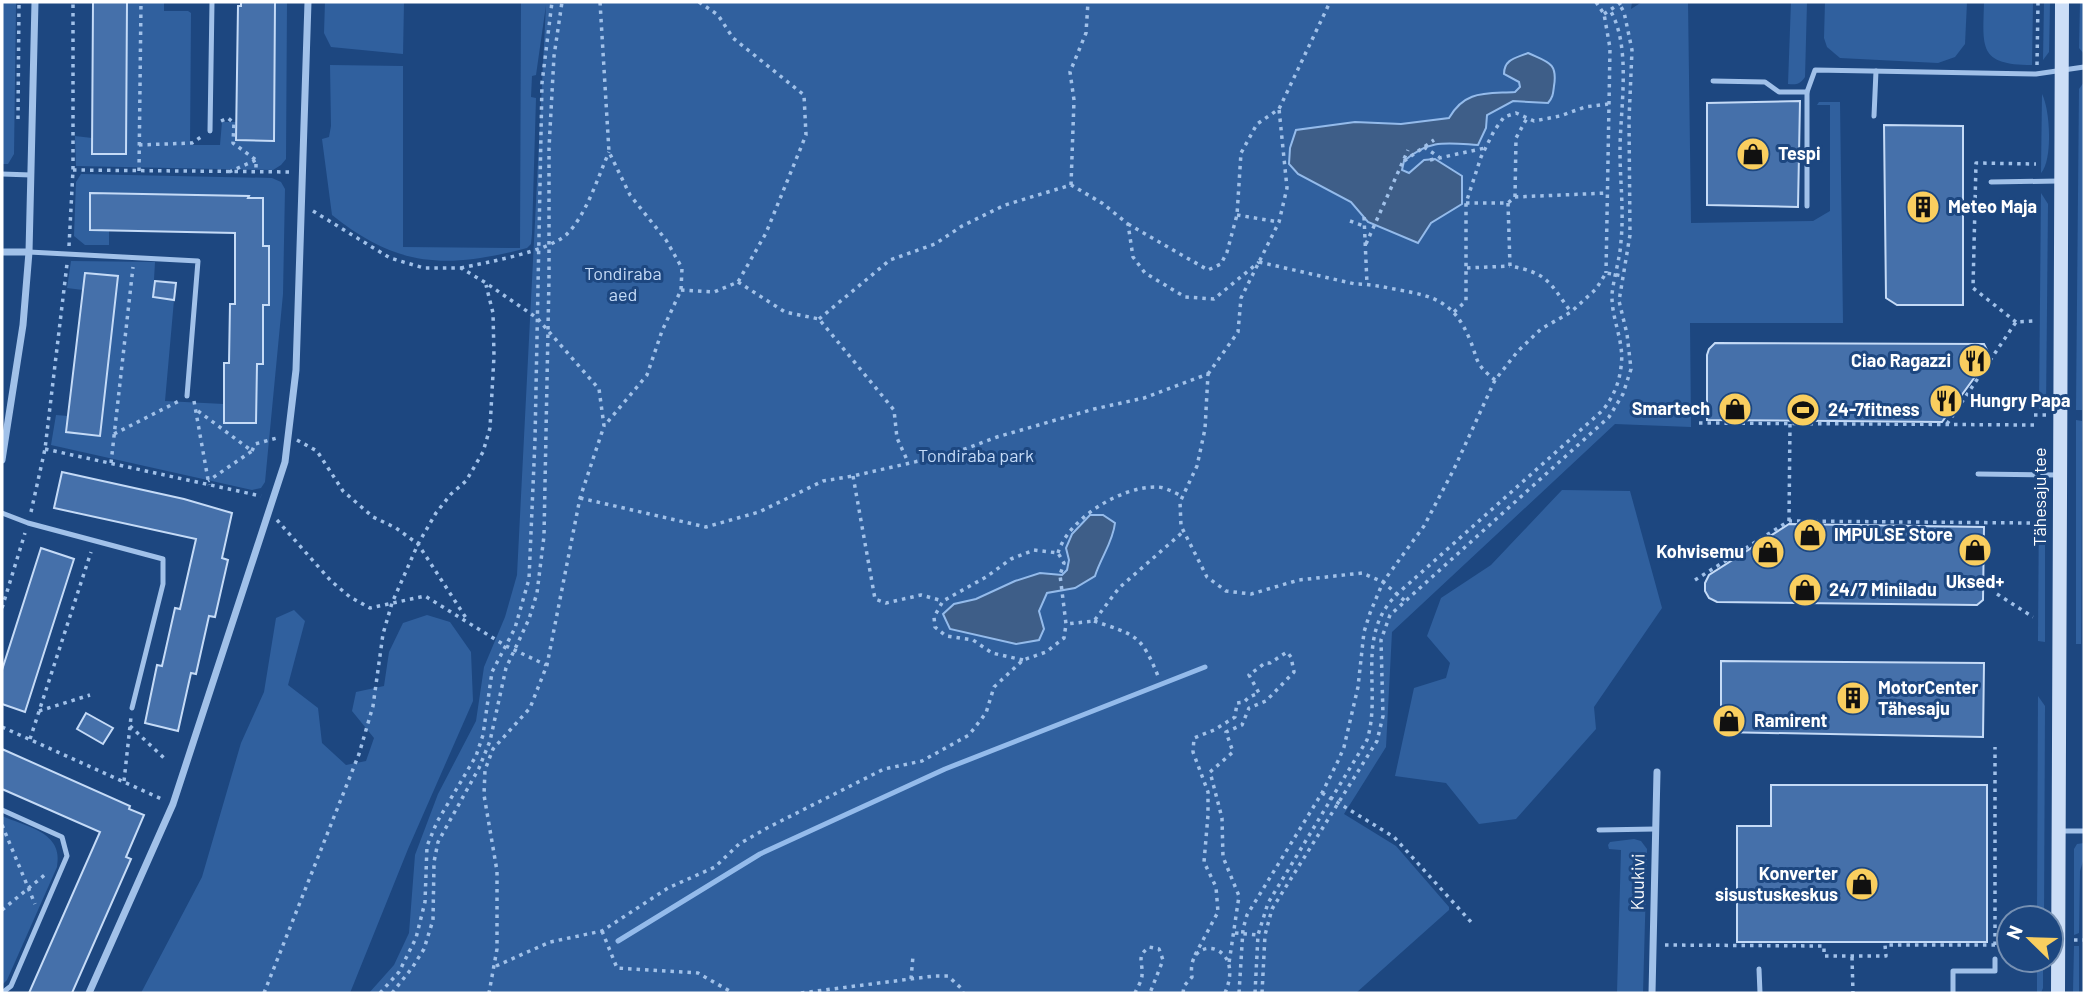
<svg xmlns="http://www.w3.org/2000/svg" width="2086" height="995" font-family="Barlow,sans-serif">
	<rect width="100%" height="100%" fill="#1d4780"/>
	<g fill="#30609e">
		<path d="M 2,2 L 16,2 L 14,154 L 8,164 L 2,164 Z"/>
		<path d="M 127,2 L 164,2 L 164,11 L 188,11 L 191,13 L 190,145 L 220,145 L 222,122 L 237,122 L 237,140 L 274,141 L 275,2 L 287,2 L 286,159 L 281,165 L 273,170 L 76,166 L 75,136 L 92,138 L 92,154 L 126,153 Z"/>
		<path d="M 325,2 L 404,2 L 403,54 L 331,47 L 324,33 Z"/>
		<path d="M 521,2 L 1632,2 L 1631,9 L 1642,2 L 1688,2 L 1691,223 L 1813,221 L 1830,211 L 1830,105 L 1817,105 L 1819,102 L 1840,102 L 1843,323 L 1690,323 L 1691,427 L 1615,424 L 1392,632 L 1386,747 L 1344,814 L 1396,846 L 1449,907 L 1449,910 L 1356,993 L 369,993 L 394,965 L 409,933 L 415,855 L 438,794 L 476,721 L 484,667 L 505,617 L 517,575 L 546,5 L 536,75 L 532,76 L 531,97 L 536,98 L 532,234 L 531,244 L 527,248 C 447,269 398,268 332,215 L 322,139 L 329,137 L 331,126 L 330,65 L 403,66 L 403,247 L 520,248 Z"/>
		<path d="M 1791,2 L 1807,2 L 1805,77 C 1800,84 1797,85 1788,84 Z"/>
		<path d="M 1825,2 L 1967,2 L 1965,44 L 1955,57 L 1938,63 L 1840,58 L 1827,47 L 1824,38 Z"/>
		<path d="M 1984,2 L 2033,2 L 2032,65 C 1978,65 1983,47 1984,2 Z"/>
		<path d="M 2044,2 L 2050,2 L 2049,52 L 2043,60 Z"/>
		<path d="M 2080,2 L 2084,2 L 2084,54 L 2079,48 Z"/>
		<path d="M 2084,82 L 2082,410 L 2076,410 L 2079,89 Z"/>
		<path d="M 2042,94 C 2050,109 2053,160 2041,173 Z"/>
		<path d="M 81,174 L 272,178 L 281,182 L 285,189 L 283,294 L 265,482 L 261,488 L 252,490 L 51,445 L 56,415 L 68,416 L 100,435 L 118,277 L 86,273 L 83,290 L 67,288 L 71,261 L 155,262 L 153,297 L 174,300 L 165,401 L 224,404 L 224,423 L 256,423 L 257,364 L 263,363 L 263,305 L 269,304 L 269,246 L 263,246 L 263,199 L 249,198 L 248,196 L 133,194 L 90,230 L 109,230 L 109,245 L 85,245 L 74,236 L 76,182 Z"/>
		<path d="M 2041,193 L 2048,204 L 2046,409 L 2039,409 Z"/>
		<path d="M 2076,420 L 2082,421 L 2081,644 L 2076,644 Z"/>
		<path d="M 1562,490 L 1630,491 L 1662,608 L 1594,707 L 1596,729 L 1516,819 L 1479,824 L 1446,783 L 1395,776 L 1414,688 L 1446,678 L 1450,663 L 1427,636 L 1441,598 L 1491,565 Z"/>
		<path d="M 2039,500 L 2045,520 L 2045,642 L 2038,641 Z"/>
		<path d="M 294,610 L 305,621 L 288,685 L 318,708 L 322,743 L 346,765 L 366,761 L 374,738 L 352,711 L 356,692 L 384,686 L 389,652 L 403,623 L 427,615 L 450,622 L 471,652 L 473,701 L 408,849 L 350,993 L 141,993 L 202,877 L 241,743 L 264,692 L 276,618 Z"/>
		<path d="M 2038,696 L 2045,706 L 2044,918 L 2037,918 Z"/>
		<path d="M 2,816 C 27,827 64,832 57,867 L 7,980 L 2,985 Z"/>
		<path d="M 1634,839 L 1641,841 L 1647,849 L 1643,993 L 1617,993 L 1621,850 L 1609,849 L 1608,845 L 1610,842 Z"/>
		<path d="M 2084,843 L 2084,858 L 2080,871 L 2079,933 L 2074,935 L 2074,849 L 2077,844 Z"/>
		<path d="M 2074,946 L 2079,946 L 2079,993 L 2073,993 Z"/>
		<path d="M 2037,960 L 2043,960 L 2043,988 L 2041,993 L 2037,993 Z"/>
	</g>
	<g fill="#3e5e88" stroke="#94bbeb" stroke-width="2">
		<path d="M 1528,53 C 1547,62 1558,62 1554,86 C 1553,94 1553,97 1548,103 L 1513,101 L 1487,115 L 1486,128 L 1478,145 C 1446,143 1430,139 1404,161 L 1402,170 L 1409,173 L 1424,160 L 1435,159 L 1462,176 L 1462,204 L 1431,223 L 1418,243 L 1368,222 L 1351,202 L 1298,174 L 1289,164 L 1290,148 L 1296,130 L 1355,122 L 1401,124 L 1449,118 C 1465,90 1485,94 1515,92 L 1520,87 L 1519,82 L 1504,74 C 1504,59 1516,58 1528,53 Z"/>
		<path d="M 1090,515 L 1103,515 L 1115,523 C 1113,542 1101,557 1095,576 L 1075,588 L 1047,593 L 1039,611 L 1044,629 L 1039,640 L 1016,644 L 950,629 L 943,614 L 954,604 L 976,599 L 1015,581 L 1040,573 L 1062,575 L 1067,570 L 1069,560 L 1066,548 L 1072,534 Z"/>
	</g>
	<g fill="none" stroke-linecap="round" stroke-linejoin="round">
		<path stroke="#94bbeb" stroke-width="5" d="M 618,941 L 760,854 L 945,769 L 1205,667"/>
	</g>
	<g fill="#4570aa" stroke="#c5dbf7" stroke-width="2">
		<path d="M 93,2 L 127,2 L 126,154 L 92,154 Z"/>
		<path d="M 241,2 L 275,2 L 274,141 L 236,140 L 238,6 L 241,6 Z"/>
		<path d="M 1800,101 L 1798,207 L 1707,205 L 1707,103 Z"/>
		<path d="M 1884,125 L 1963,126 L 1963,305 L 1897,305 L 1886,298 Z"/>
		<path d="M 90,193 L 249,196 L 248,198 L 263,198 L 263,246 L 269,246 L 269,305 L 263,305 L 263,364 L 257,364 L 256,423 L 224,423 L 224,363 L 229,363 L 230,304 L 235,304 L 235,233 L 90,230 Z"/>
		<path d="M 85,273 L 118,276 L 100,436 L 66,432 Z"/>
		<path d="M 155,281 L 176,283 L 174,300 L 153,297 Z"/>
		<path d="M 1715,343 L 1984,344 L 1988,352 L 1985,363 L 1942,422 L 1707,420 L 1707,355 L 1709,349 Z"/>
		<path d="M 62,472 L 184,499 L 232,513 L 222,558 L 228,560 L 215,617 L 209,616 L 196,674 L 191,673 L 178,731 L 145,723 L 157,665 L 162,666 L 175,608 L 180,609 L 196,539 L 54,508 Z"/>
		<path d="M 1789,524 L 1984,527 L 1983,600 L 1977,605 L 1717,602 L 1709,598 L 1705,591 L 1705,583 L 1709,575 Z"/>
		<path d="M 41,548 L 74,559 L 25,712 L 2,704 L 2,670 Z"/>
		<path d="M 1721,661 L 1984,663 L 1983,737 L 1721,732 Z"/>
		<path d="M 86,713 L 113,728 L 103,744 L 77,729 Z"/>
		<path d="M 2,749 L 130,806 L 129,809 L 144,815 L 126,857 L 131,859 L 72,993 L 29,993 L 100,832 L 2,789 Z"/>
		<path d="M 1771,785 L 1987,785 L 1987,942 L 1737,942 L 1737,826 L 1771,826 Z"/>
	</g>
	<g fill="none" stroke-linecap="round" stroke-linejoin="round">
		<g stroke="#a1c1e9" stroke-width="3.5" stroke-dasharray="3.5 5" stroke-linecap="butt">
			<path d="M 600,2 L 609,152 L 630,195 L 666,240 L 682,268 L 681,290 L 662,331 L 647,375 L 605,425"/>
			<path d="M 1596,2 L 1604,14 L 1610,48 L 1606,273"/>
			<path d="M 1604,14 L 1622,2"/>
			<path d="M 2037,65 L 2038,2"/>
			<path d="M 18,119 L 19,2"/>
			<path d="M 221,121 L 228,118 L 234,123 L 233,143 L 256,160 L 256,172"/>
			<path d="M 139,145 L 192,143 L 201,137"/>
			<path d="M 1424,147 L 1439,157"/>
			<path d="M 1430,160 L 1485,148"/>
			<path d="M 1404,161 L 1434,140"/>
			<path d="M 73,170 L 291,172"/>
			<path d="M 139,171 L 141,2"/>
			<path d="M 229,172 L 256,160"/>
			<path d="M 1071,185 L 1074,100 L 1070,72 L 1086,33 L 1088,2"/>
			<path d="M 1515,197 L 1516,138 L 1527,118"/>
			<path d="M 1466,203 L 1508,203 L 1515,197 L 1607,193"/>
			<path d="M 1508,203 L 1510,266 C 1548,273 1549,282 1571,312"/>
			<path d="M 313,211 L 390,258 L 424,268 L 461,268 L 486,283 L 537,318 L 599,389 L 604,426 L 580,498 L 547,665 L 530,708 L 493,749 L 485,770 L 484,795 L 497,871 L 497,949 L 489,993"/>
			<path d="M 1237,215 L 1279,222"/>
			<path d="M 1364,217 L 1367,284"/>
			<path d="M 1350,221 L 1364,226"/>
			<path d="M 1128,224 L 1208,270 L 1221,264 L 1227,252 L 1237,215 L 1241,153 L 1257,124 L 1279,109 L 1330,2"/>
			<path d="M 1366,244 L 1408,150"/>
			<path d="M 69,246 L 73,170 L 73,2"/>
			<path d="M 1259,262 L 1355,284 C 1370,284 1384,287 1399,290 C 1435,296 1455,303 1470,340 C 1479,362 1474,363 1495,380"/>
			<path d="M 461,268 C 488,262 546,252 566,235 C 586,216 598,177 609,152"/>
			<path d="M 1467,268 L 1510,266"/>
			<path d="M 738,282 L 785,312 L 819,319 L 894,410 L 897,438 L 908,462"/>
			<path d="M 681,290 L 714,292 L 738,282 L 766,233 L 806,135 L 804,95 L 733,38 L 718,15 L 699,2"/>
			<path d="M 1454,312 L 1466,301 L 1466,203 L 1481,157 L 1494,131 L 1504,117 L 1516,113 L 1534,121 L 1560,116 L 1585,107 L 1608,104"/>
			<path d="M 819,319 L 890,260 L 935,244 L 962,226 L 1005,205 L 1071,185 L 1102,203 L 1128,224 L 1133,257 L 1145,273 L 1185,297 L 1214,299 L 1259,262"/>
			<path d="M 2016,322 L 1973,288 L 1976,163 L 2036,164"/>
			<path d="M 1208,374 L 1238,332 L 1241,298 L 1279,222 L 1287,188 L 1279,109"/>
			<path d="M 194,401 L 209,485"/>
			<path d="M 198,411 L 252,451 L 208,481"/>
			<path d="M 2034,415 L 2047,415"/>
			<path d="M 1699,423 L 2034,425"/>
			<path d="M 1947,424 L 2016,322 L 2034,321"/>
			<path d="M 114,434 L 179,401"/>
			<path d="M 297,440 L 317,451 L 343,491 L 373,517 L 396,528 L 418,544 L 468,621"/>
			<path d="M 45,449 L 261,496"/>
			<path d="M 252,451 L 255,444 L 277,438"/>
			<path d="M 111,463 L 133,267"/>
			<path d="M 853,476 L 875,599 L 886,603 L 921,595 L 943,601"/>
			<path d="M 580,498 L 706,527 L 759,512 L 823,481 L 853,476 L 954,453 L 997,437 L 1094,409 L 1144,398 L 1208,374 L 1205,429 L 1197,466 L 1180,502 L 1181,526 L 1207,577 L 1226,591 L 1251,594 L 1299,580 L 1362,573 L 1383,582 L 1405,601"/>
			<path d="M 31,512 L 45,449 L 67,264"/>
			<path d="M 277,520 L 331,581 L 350,597 L 370,608 L 425,596 L 506,646 L 546,665"/>
			<path d="M 1789,521 L 1790,424"/>
			<path d="M 1058,553 C 1068,519 1121,486 1157,487 C 1165,487 1175,493 1182,496"/>
			<path d="M 1695,580 L 1789,521 L 2033,523"/>
			<path d="M 1997,594 L 2033,617"/>
			<path d="M 2,608 L 25,533"/>
			<path d="M 1094,621 C 1135,635 1141,634 1158,676"/>
			<path d="M 1023,660 L 992,653 L 973,640 L 946,636 L 935,627 L 934,617 L 943,601 L 986,577 L 1011,559 L 1034,550 L 1058,553 L 1064,563 L 1060,575 L 1066,624 L 1094,621 L 1119,588 L 1184,531"/>
			<path d="M 39,711 L 90,695"/>
			<path d="M 130,726 L 164,758"/>
			<path d="M 2,727 L 164,800"/>
			<path d="M 30,739 L 91,552"/>
			<path d="M 124,781 L 131,717"/>
			<path d="M 1322,793 L 1394,837 L 1471,922"/>
			<path d="M 2,825 L 35,904"/>
			<path d="M 2,910 L 47,873"/>
			<path d="M 602,931 L 617,968 L 698,973 L 733,993"/>
			<path d="M 1235,933 L 1257,935"/>
			<path d="M 2074,940 L 2084,940"/>
			<path d="M 1665,945 L 1824,946 L 1824,956 L 1886,956 L 1885,945 L 2009,945"/>
			<path d="M 1995,945 L 1995,747"/>
			<path d="M 1195,955 L 1218,912 L 1216,887 L 1204,862 L 1208,815 L 1208,792 L 1193,752 L 1194,738 L 1214,730 L 1235,717 L 1237,703 L 1244,702 L 1249,697 L 1259,693 L 1249,675 L 1265,663 L 1270,663 L 1287,652 L 1291,657 L 1294,672 L 1266,701 L 1249,708 L 1242,725 L 1226,732 L 1233,752 L 1210,772 L 1222,818 L 1223,857 L 1239,896 L 1229,963"/>
			<path d="M 1852,957 L 1853,993"/>
			<path d="M 496,966 L 550,942 L 602,931 L 668,888 L 715,867 L 739,844 L 767,828 L 884,769 L 922,761 L 969,735 L 986,713 L 994,687 L 1023,660 L 1046,652 L 1064,638 L 1066,624"/>
			<path d="M 911,979 L 913,956"/>
			<path d="M 264,993 L 359,754 L 373,706 L 383,634 L 392,603 L 418,544 L 436,513 L 451,494 L 466,481 L 483,452 L 490,428 L 494,356 L 493,313 L 486,285"/>
			<path d="M 380,993 L 399,972 L 416,938 L 425,902 L 427,846 L 437,822 L 476,756 L 483,735 L 492,672 L 515,628 L 529,579 L 535,440 L 542,83 L 552,2"/>
			<path d="M 392,993 L 412,968 L 424,949 L 433,920 L 434,862 L 438,842 L 479,768 L 490,741 L 506,668 L 529,619 L 537,593 L 544,536 L 549,278 L 549,148 L 554,56 L 562,2"/>
			<path d="M 801,993 L 934,976 L 948,976 L 962,989 L 963,993"/>
			<path d="M 1135,993 C 1137,988 1142,981 1142,975 C 1143,961 1136,957 1149,947 L 1159,949 L 1163,960 L 1150,993"/>
			<path d="M 1183,993 L 1184,986 L 1192,977 C 1185,932 1247,942 1225,993"/>
			<path d="M 1239,993 L 1243,929 L 1247,915 L 1322,793 L 1339,759 L 1344,747 L 1358,687 L 1364,632 L 1370,613 L 1383,582 L 1424,526 L 1454,469 L 1495,380 L 1518,351 L 1541,329 L 1571,312 L 1596,289 L 1606,273 L 1623,276"/>
			<path d="M 1255,993 L 1258,935 L 1268,903 L 1367,740 C 1381,696 1359,646 1387,606 C 1394,596 1405,587 1414,579 L 1603,410 C 1613,397 1619,384 1621,367 C 1625,342 1611,319 1612,294 C 1614,276 1620,259 1621,241 C 1624,211 1620,181 1620,151 C 1620,109 1632,47 1610,10"/>
			<path d="M 1262,993 L 1265,935 L 1272,909 L 1377,741 L 1383,716 L 1381,640 L 1390,615 L 1609,417 L 1623,394 L 1631,369 L 1627,334 L 1619,301 L 1630,235 L 1629,120 L 1632,50 L 1624,12 L 1618,2"/>
		</g>
		<g stroke="#a1c1e9" stroke-width="5">
			<path d="M 1713,81 L 1765,82 L 1779,92 L 1807,92"/>
			<path d="M 1874,116 L 1876,71"/>
			<path d="M 210,131 L 212,2"/>
			<path d="M 2,174 L 31,175"/>
			<path d="M 1991,182 L 2058,181"/>
			<path d="M 1807,206 L 1807,92 L 1815,70 L 2036,74 L 2084,67"/>
			<path d="M 29,252 L 198,261 L 187,396"/>
			<path d="M 1978,474 L 2060,475"/>
			<path d="M 2,513 L 28,523 L 163,559 L 163,584 L 132,708"/>
			<path d="M 2,810 L 62,837 L 67,856 L 11,986 L 2,993"/>
			<path d="M 1599,830 L 1655,829"/>
			<path d="M 2059,831 L 2084,831"/>
			<path d="M 1759,969 L 1760,993"/>
			<path d="M 1953,993 L 1953,971 L 1995,971 L 1995,959"/>
		</g>
		<g stroke="#a1c1e9" stroke-width="7">
			<path d="M 2,252 L 29,252"/>
			<path d="M 2,460 L 23,325 L 29,252 L 35,2"/>
			<path d="M 89,993 L 173,804 L 285,462 L 296,370 L 308,2"/>
			<path d="M 1652,993 L 1657,772"/>
		</g>
		<path stroke="#ccdef7" stroke-width="14" d="M 2058,993 L 2062,2"/>
	</g>
	<defs>
		<symbol id="shop-disc" viewBox="-11 -11 22 22"><circle r="9.5" fill="#f9ce5f" stroke="#1d4780"/><path d="M-5-2.5h2.3a2.7 3.5 0 0 1 5.4 0H5L5.5 6h-11ZM-1.5-2.5h3a1.5 2.3 0 0 0-3 0Z" fill="#111"/></symbol>
		<symbol id="building-disc" viewBox="-11 -11 22 22"><circle r="9.5" fill="#f9ce5f" stroke="#1d4780"/><path d="M-4-6H4V6H1V3H-1V6H-4ZM-2.5-4.3h1.7v1.8h-1.7ZM.8-4.3h1.7v1.8H.8ZM-2.5-1h1.7V.8h-1.7ZM.8-1h1.7V.8H.8Z" fill="#111"/></symbol>
		<symbol id="restaurant-disc" viewBox="-11 -11 22 22"><circle r="9.5" fill="#f9ce5f" stroke="#1d4780"/><path d="M-5-6h1v4h1v-4h1v4h1v-4h1v5L-1.5 .5V6h-2V.5L-5-1ZM5-6V6H3V1.5H1.5Q1.5-4 5-6Z" fill="#111"/></symbol>
		<symbol id="stadium-disc" viewBox="-11 -11 22 22"><circle r="9.5" fill="#f9ce5f" stroke="#1d4780"/><path d="M0-5a6.5 5 0 1 0 0 10a6.5 5 0 1 0 0-10ZM-3.5-1.8h7v3.6h-7Z" fill="#111"/></symbol>
	</defs>
	<g fill-rule="evenodd">
		<use href="#shop-disc" x="1734" y="135" width="38" height="38"/>
		<use href="#building-disc" x="1904" y="188" width="38" height="38"/>
		<use href="#restaurant-disc" x="1956" y="342" width="38" height="38"/>
		<use href="#restaurant-disc" x="1927" y="382" width="38" height="38"/>
		<use href="#shop-disc" x="1716" y="390" width="38" height="38"/>
		<use href="#stadium-disc" x="1784" y="391" width="38" height="38"/>
		<use href="#shop-disc" x="1791" y="516" width="38" height="38"/>
		<use href="#shop-disc" x="1956" y="531" width="38" height="38"/>
		<use href="#shop-disc" x="1749" y="533" width="38" height="38"/>
		<use href="#shop-disc" x="1786" y="571" width="38" height="38"/>
		<use href="#building-disc" x="1834" y="679" width="38" height="38"/>
		<use href="#shop-disc" x="1710" y="702" width="38" height="38"/>
		<use href="#shop-disc" x="1843" y="865" width="38" height="38"/>
	</g>
	<g text-anchor="middle" stroke-width="6" stroke-linejoin="round" paint-order="stroke">
		<g font-size="18" font-weight="bold" fill="#fff" stroke="#1d4780" text-anchor="start">
			<text x="1778" y="160">Tespi</text>
			<text x="1948" y="213">Meteo Maja</text>
			<text x="1951" y="367" text-anchor="end">Ciao Ragazzi</text>
			<text x="1970" y="407">Hungry Papa</text>
			<text x="1710" y="415" text-anchor="end">Smartech</text>
			<text x="1828" y="416">24-7fitness</text>
			<text x="1834" y="541">IMPULSE Store</text>
			<text x="1744" y="558" text-anchor="end">Kohvisemu</text>
			<text x="1975" y="588" text-anchor="middle">Uksed+</text>
			<text x="1829" y="596">24/7 Miniladu</text>
			<text x="1878" y="694">MotorCenter<tspan x="1878" dy="21">Tähesaju</tspan></text>
			<text x="1754" y="727">Ramirent</text>
			<text x="1838" y="880" text-anchor="end">Konverter<tspan x="1838" dy="21">sisustuskeskus</tspan></text>
		</g>
		<g font-size="18" fill="#c5dbf7" stroke="#1d4780">
			<text x="623" y="280">Tondiraba<tspan x="623" dy="21">aed</tspan></text>
			<text x="976" y="462">Tondiraba park</text>
		</g>
		<g font-size="18" fill="#fff" stroke="#1d4780">
			<text transform="translate(2040 497) rotate(-90)" y="6">Tähesaju tee</text>
			<text transform="translate(1638 882) rotate(-89)" y="6">Kuukivi</text>
		</g>
	</g>
	<rect width="2086" height="995" fill="none" stroke="#ffffff" stroke-width="7"/>
	<g transform="translate(2030 939) rotate(293)"><circle r="33" fill="#1d4780" stroke="#7791b3" stroke-width="2"/>
	<path d="M0-5L12 26L0 18L-12 26Z" fill="#f9ce5f"/>
	<text y="-10" font-size="19" font-weight="bold" text-anchor="middle" fill="#ffffff">N</text>
	</g>
</svg>
